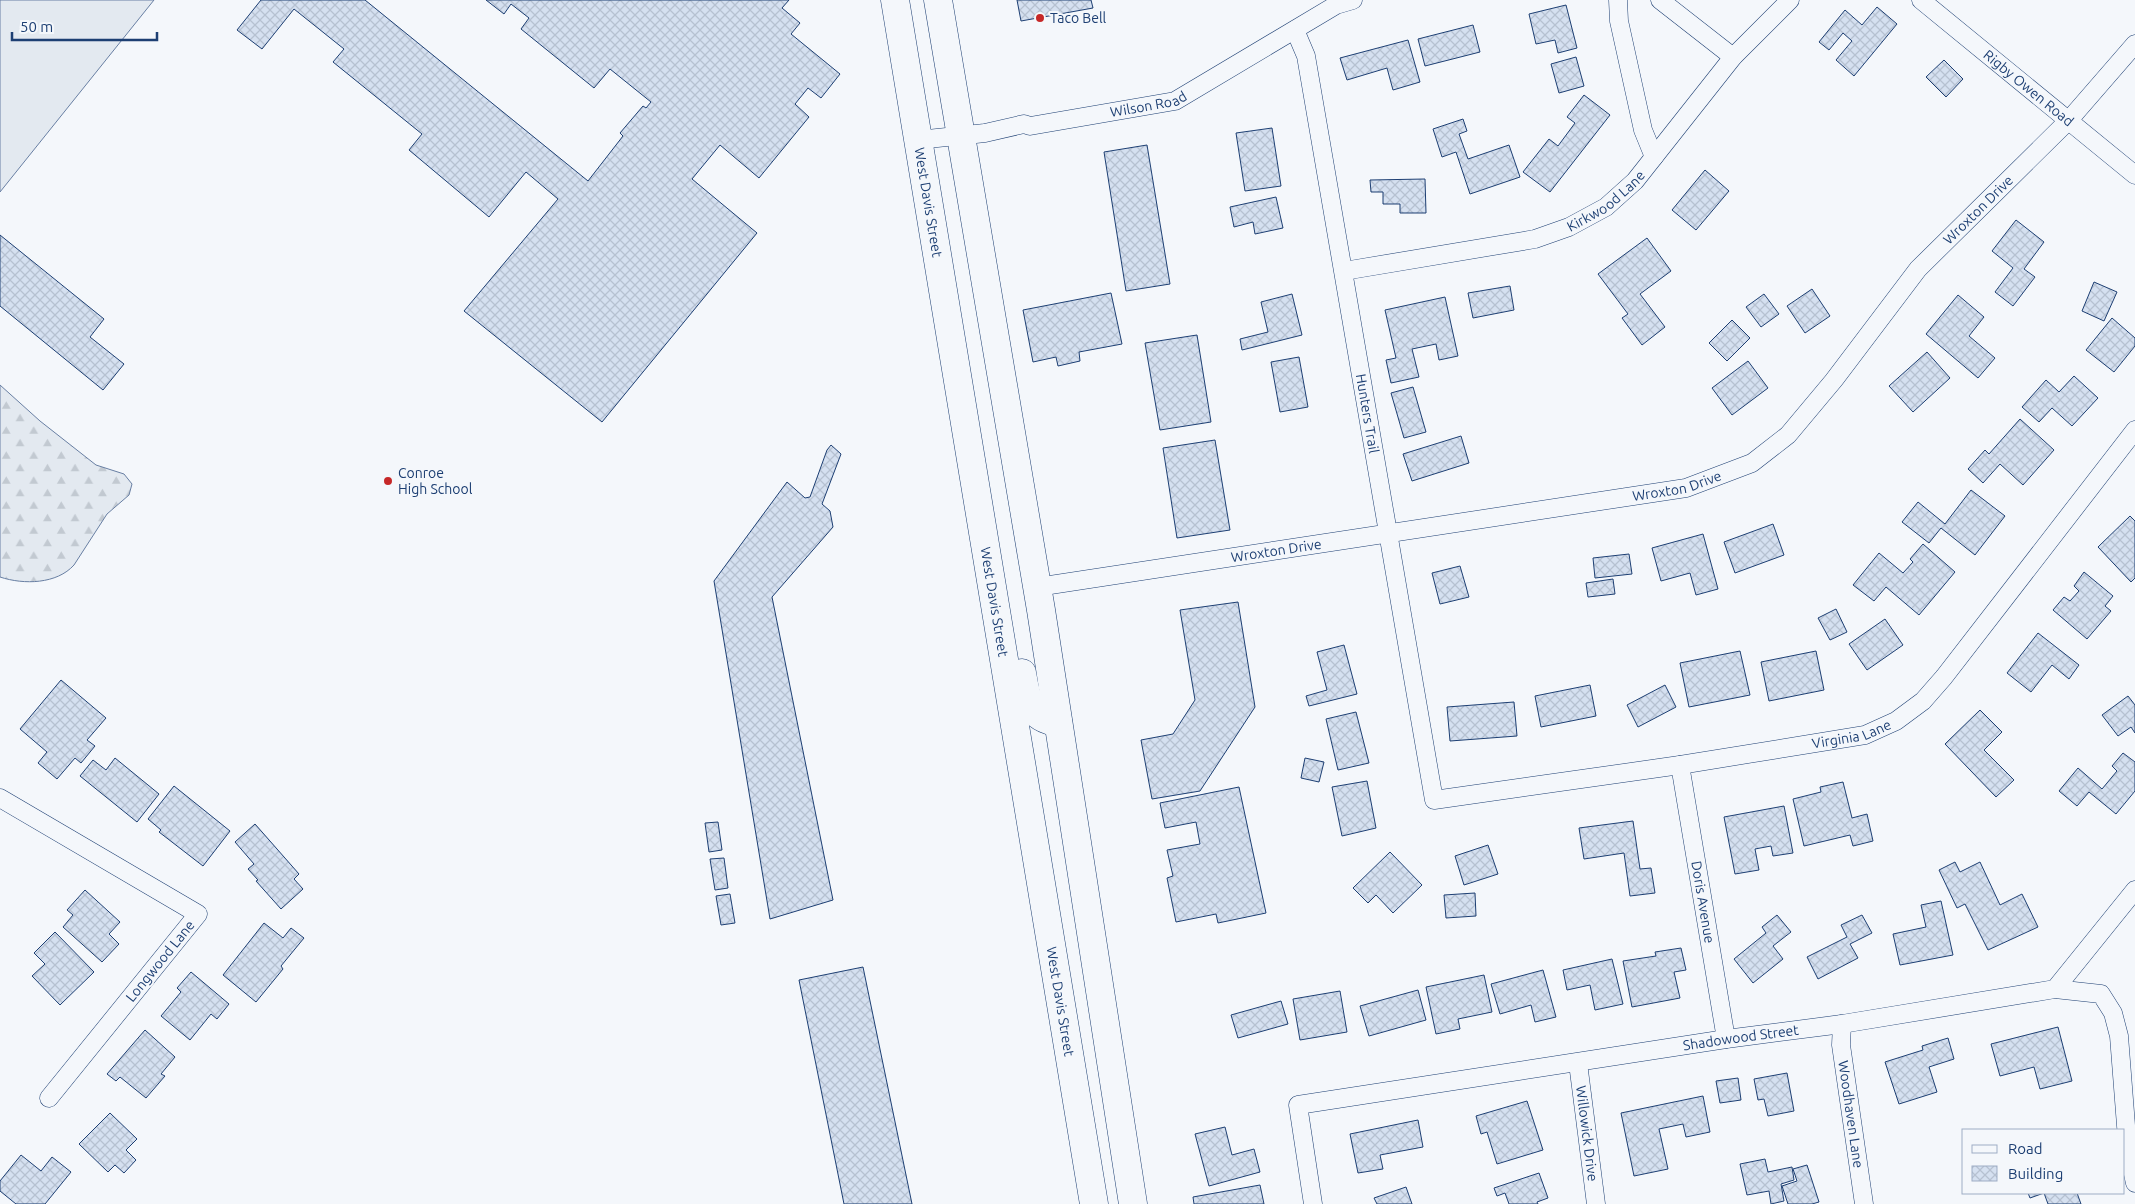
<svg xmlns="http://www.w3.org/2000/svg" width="2135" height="1204" font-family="Ubuntu,sans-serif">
	<defs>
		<pattern id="forest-firs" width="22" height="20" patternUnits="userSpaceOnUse" patternTransform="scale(1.25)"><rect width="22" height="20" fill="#e3e9f0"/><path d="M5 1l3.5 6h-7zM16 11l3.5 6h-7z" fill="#c2c9d1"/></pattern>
		<pattern id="building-cross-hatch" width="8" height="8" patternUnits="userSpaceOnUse" patternTransform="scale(1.25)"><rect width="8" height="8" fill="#d5e0f0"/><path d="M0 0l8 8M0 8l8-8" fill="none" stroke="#b6c1d1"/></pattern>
	</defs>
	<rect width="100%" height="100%" fill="#f4f7fb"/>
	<path fill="url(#forest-firs)" stroke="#687fa3" d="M 0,385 L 40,421 L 96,465 L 124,474 L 132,484 L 129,495 L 107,514 L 74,565 C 57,584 24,585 0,577 Z"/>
	<path fill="#e3e9f0" stroke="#687fa3" d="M 0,0 L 154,0 L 0,192 Z"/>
	<g fill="url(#building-cross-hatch)" stroke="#1d3f73">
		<path d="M 261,0 L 365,0 L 588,181 L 623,136 L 620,133 L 643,106 L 646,108 L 651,102 L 610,69 L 594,88 L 521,29 L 529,18 L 511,4 L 504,14 L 486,0 L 789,0 L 782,8 L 800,23 L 791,34 L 840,74 L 821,98 L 808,88 L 795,104 L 809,117 L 759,178 L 720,145 L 692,179 L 757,233 L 602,422 L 464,311 L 558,199 L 526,172 L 489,217 L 409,150 L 422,134 L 333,62 L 344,49 L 294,9 L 262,49 L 237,30 Z"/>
		<path d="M 1017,0 L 1091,0 L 1093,8 L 1021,21 Z"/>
		<path d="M 1566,5 L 1577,48 L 1558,53 L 1555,40 L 1536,44 L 1529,14 Z"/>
		<path d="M 1877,7 L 1897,24 L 1854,76 L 1836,60 L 1852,41 L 1843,33 L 1829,50 L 1819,42 L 1845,10 L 1862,25 Z"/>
		<path d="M 1473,25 L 1480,52 L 1425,66 L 1418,39 Z"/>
		<path d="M 1408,40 L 1420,82 L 1393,90 L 1387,68 L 1347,80 L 1340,58 Z"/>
		<path d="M 1576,57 L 1584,86 L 1559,93 L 1551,64 Z"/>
		<path d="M 1944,60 L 1963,79 L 1946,97 L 1926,77 Z"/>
		<path d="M 1584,95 L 1610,115 L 1550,192 L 1523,172 L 1549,139 L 1558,146 L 1575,123 L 1567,117 Z"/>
		<path d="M 1463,119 L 1467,131 L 1459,134 L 1468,159 L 1509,145 L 1520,177 L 1470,194 L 1456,152 L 1442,157 L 1433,129 Z"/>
		<path d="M 1272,128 L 1281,186 L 1245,191 L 1236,133 Z"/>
		<path d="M 1147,145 L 1170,284 L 1126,291 L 1104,152 Z"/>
		<path d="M 1705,170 L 1729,191 L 1696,230 L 1672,210 Z"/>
		<path d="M 1425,179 L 1426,213 L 1400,213 L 1400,204 L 1383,204 L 1383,192 L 1371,192 L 1370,180 Z"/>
		<path d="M 1276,197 L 1283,228 L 1255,234 L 1253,222 L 1234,227 L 1230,207 Z"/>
		<path d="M 2016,220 L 2044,242 L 2024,269 L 2035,277 L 2013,306 L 1995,292 L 2013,268 L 1992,251 Z"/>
		<path d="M 0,235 L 104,319 L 90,337 L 124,364 L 103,390 L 0,306 Z"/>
		<path d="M 1647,238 L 1671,271 L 1640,294 L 1665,327 L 1642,345 L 1622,318 L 1628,314 L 1598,274 Z"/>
		<path d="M 2094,282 L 2117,292 L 2104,321 L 2082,311 Z"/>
		<path d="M 1510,286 L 1514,310 L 1473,318 L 1468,293 Z"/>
		<path d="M 1812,289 L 1830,316 L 1805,333 L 1787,306 Z"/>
		<path d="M 1111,293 L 1122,344 L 1079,352 L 1080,361 L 1058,366 L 1056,357 L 1033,362 L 1023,310 Z"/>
		<path d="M 1292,294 L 1302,335 L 1242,350 L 1240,339 L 1268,332 L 1261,302 Z"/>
		<path d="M 1764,294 L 1779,314 L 1761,327 L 1746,307 Z"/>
		<path d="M 1958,295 L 1984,317 L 1969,336 L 1995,358 L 1978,378 L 1926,334 Z"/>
		<path d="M 1445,297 L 1458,356 L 1439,360 L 1436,344 L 1412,349 L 1419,377 L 1391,383 L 1386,360 L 1396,358 L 1385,310 Z"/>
		<path d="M 2112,318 L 2135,338 L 2135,346 L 2114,372 L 2086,350 Z"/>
		<path d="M 1732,320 L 1750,338 L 1727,361 L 1709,343 Z"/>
		<path d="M 1197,335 L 1211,422 L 1160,430 L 1145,343 Z"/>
		<path d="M 1927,352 L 1950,378 L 1913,412 L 1889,386 Z"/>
		<path d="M 1299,357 L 1308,407 L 1280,412 L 1271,362 Z"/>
		<path d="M 1748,361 L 1768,388 L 1732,415 L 1712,388 Z"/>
		<path d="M 2074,376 L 2098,398 L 2072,426 L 2052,408 L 2039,422 L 2022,407 L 2046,380 L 2059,392 Z"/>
		<path d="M 1413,387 L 1426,432 L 1404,438 L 1391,393 Z"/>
		<path d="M 2020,419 L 2054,450 L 2023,485 L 2000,464 L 1983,483 L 1968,469 L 1985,450 L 1989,454 Z"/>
		<path d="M 1461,436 L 1469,463 L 1412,481 L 1403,454 Z"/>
		<path d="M 1215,440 L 1230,530 L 1177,538 L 1163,448 Z"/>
		<path d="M 831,445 L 841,454 L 822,504 L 830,511 L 833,527 L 772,597 L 833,900 L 770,919 L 714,581 L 787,482 L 805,498 L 810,497 L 827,450 Z"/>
		<path d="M 1971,490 L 2005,516 L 1975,555 L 1941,528 L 1929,543 L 1902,522 L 1918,502 L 1945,524 Z"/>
		<path d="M 2130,516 L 2135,521 L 2135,578 L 2131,582 L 2098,547 Z"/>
		<path d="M 1773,524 L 1784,555 L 1735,573 L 1724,542 Z"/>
		<path d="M 1703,534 L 1718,589 L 1696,595 L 1690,573 L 1661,581 L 1652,548 Z"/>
		<path d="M 1923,544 L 1955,572 L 1919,615 L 1886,587 L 1874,601 L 1853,585 L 1879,553 L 1903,573 L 1913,562 L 1910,559 Z"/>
		<path d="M 1629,554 L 1632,574 L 1595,578 L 1593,558 Z"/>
		<path d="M 1460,566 L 1469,597 L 1440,604 L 1432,573 Z"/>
		<path d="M 2084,572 L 2113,596 L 2105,606 L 2111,611 L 2087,639 L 2053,610 L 2064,597 L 2070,601 L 2079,591 L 2074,586 Z"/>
		<path d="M 1613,579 L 1615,594 L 1588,597 L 1586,583 Z"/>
		<path d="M 1238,602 L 1255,707 L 1200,791 L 1152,799 L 1141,740 L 1173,734 L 1195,700 L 1180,610 Z"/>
		<path d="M 1836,609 L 1847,632 L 1830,640 L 1818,618 Z"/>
		<path d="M 1885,619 L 1903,645 L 1867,670 L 1849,644 Z"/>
		<path d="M 2038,633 L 2079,665 L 2069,679 L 2052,665 L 2031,692 L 2007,673 Z"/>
		<path d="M 1344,645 L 1357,694 L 1309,706 L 1306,696 L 1327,690 L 1317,652 Z"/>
		<path d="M 1740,651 L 1750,695 L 1689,707 L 1680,663 Z"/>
		<path d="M 1816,651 L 1824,690 L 1769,701 L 1761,662 Z"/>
		<path d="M 61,680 L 106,718 L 87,740 L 95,746 L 81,763 L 75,758 L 57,779 L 38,763 L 47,752 L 20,729 Z"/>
		<path d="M 1590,685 L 1596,716 L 1541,727 L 1535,696 Z"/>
		<path d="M 1665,685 L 1676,707 L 1638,727 L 1627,705 Z"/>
		<path d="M 2128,696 L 2135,705 L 2135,733 L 2131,727 L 2118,736 L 2102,715 Z"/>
		<path d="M 1514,702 L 1517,736 L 1450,741 L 1447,707 Z"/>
		<path d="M 1980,710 L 2002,732 L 1984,750 L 2014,780 L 1996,797 L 1945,744 Z"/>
		<path d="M 1356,712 L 1369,763 L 1338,770 L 1326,719 Z"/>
		<path d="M 2123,753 L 2135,762 L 2135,791 L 2116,814 L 2089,792 L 2077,806 L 2059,791 L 2078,768 L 2102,789 L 2117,771 L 2112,766 Z"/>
		<path d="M 115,758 L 159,794 L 137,822 L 80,776 L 93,760 L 106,770 Z"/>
		<path d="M 1305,758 L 1324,762 L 1319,782 L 1301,778 Z"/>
		<path d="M 1367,781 L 1376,828 L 1342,836 L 1332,787 Z"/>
		<path d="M 1843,782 L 1852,818 L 1867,814 L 1873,841 L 1853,846 L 1850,835 L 1804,846 L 1793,799 L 1821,792 L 1820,787 Z"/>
		<path d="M 174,786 L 230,831 L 203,866 L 159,832 L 161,830 L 148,819 Z"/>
		<path d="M 1239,787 L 1266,913 L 1218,923 L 1216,914 L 1176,922 L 1167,878 L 1173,876 L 1167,850 L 1200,844 L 1196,822 L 1165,828 L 1160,803 Z"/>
		<path d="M 1784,806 L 1793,853 L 1773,856 L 1771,846 L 1755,849 L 1759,870 L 1735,874 L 1724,817 Z"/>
		<path d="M 1633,821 L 1640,869 L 1651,868 L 1655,893 L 1630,896 L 1624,853 L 1584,859 L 1579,828 Z"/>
		<path d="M 718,822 L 722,850 L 709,852 L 705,823 Z"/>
		<path d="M 255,824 L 299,874 L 294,879 L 303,889 L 281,909 L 256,881 L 258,880 L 248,869 L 254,864 L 235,842 Z"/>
		<path d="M 1488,845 L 1498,874 L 1464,885 L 1455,856 Z"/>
		<path d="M 1390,852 L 1422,885 L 1393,913 L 1376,895 L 1368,903 L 1353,888 Z"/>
		<path d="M 724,858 L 728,888 L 715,890 L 710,859 Z"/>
		<path d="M 1955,862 L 1960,872 L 1980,862 L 2000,905 L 2022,894 L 2038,927 L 1988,950 L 1965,904 L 1957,908 L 1939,870 Z"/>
		<path d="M 85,890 L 120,922 L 109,934 L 119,944 L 102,962 L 63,927 L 73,915 L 67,910 Z"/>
		<path d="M 1475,893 L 1476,916 L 1446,918 L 1444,895 Z"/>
		<path d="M 730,894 L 735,923 L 721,925 L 716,896 Z"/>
		<path d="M 1941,901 L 1953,955 L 1900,965 L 1893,934 L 1926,927 L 1921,905 Z"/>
		<path d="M 1777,915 L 1791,932 L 1773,946 L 1783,959 L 1753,983 L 1734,959 L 1766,933 L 1762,927 Z"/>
		<path d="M 1862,915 L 1872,933 L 1850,944 L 1858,958 L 1818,979 L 1807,957 L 1847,937 L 1841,925 Z"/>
		<path d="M 264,923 L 283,938 L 291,928 L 304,938 L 281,966 L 283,969 L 256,1002 L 223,975 Z"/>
		<path d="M 55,932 L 94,972 L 60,1005 L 32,976 L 45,964 L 34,953 Z"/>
		<path d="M 1681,948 L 1686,970 L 1674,972 L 1680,998 L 1632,1007 L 1623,961 L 1656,956 L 1655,952 Z"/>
		<path d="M 1612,959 L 1623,1004 L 1595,1010 L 1590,985 L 1567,990 L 1563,970 Z"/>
		<path d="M 863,967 L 912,1204 L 844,1204 L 799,980 Z"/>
		<path d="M 1543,970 L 1556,1017 L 1535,1022 L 1531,1005 L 1500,1014 L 1491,984 Z"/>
		<path d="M 191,972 L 229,1004 L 217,1019 L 211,1014 L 190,1040 L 161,1016 L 181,992 L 177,988 Z"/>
		<path d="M 1484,975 L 1492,1012 L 1458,1019 L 1460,1029 L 1436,1034 L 1426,987 Z"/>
		<path d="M 1418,990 L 1426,1020 L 1369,1036 L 1360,1006 Z"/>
		<path d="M 1340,991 L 1347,1032 L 1300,1040 L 1293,999 Z"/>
		<path d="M 1281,1001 L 1288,1024 L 1238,1038 L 1231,1015 Z"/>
		<path d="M 2058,1027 L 2072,1081 L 2040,1089 L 2034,1067 L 2000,1076 L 1991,1044 Z"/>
		<path d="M 145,1030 L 175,1057 L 161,1074 L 165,1076 L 146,1098 L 120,1077 L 116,1081 L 107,1074 Z"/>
		<path d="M 1948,1038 L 1954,1059 L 1929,1067 L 1937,1092 L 1899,1104 L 1885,1062 L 1923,1050 L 1922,1046 Z"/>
		<path d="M 1787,1073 L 1794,1111 L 1768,1116 L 1764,1099 L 1758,1100 L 1754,1079 Z"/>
		<path d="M 1738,1078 L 1741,1100 L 1720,1103 L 1716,1081 Z"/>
		<path d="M 1703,1096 L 1710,1132 L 1686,1137 L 1683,1124 L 1659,1129 L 1668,1169 L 1634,1176 L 1621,1113 Z"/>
		<path d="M 1527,1101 L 1543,1150 L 1497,1164 L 1487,1132 L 1481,1134 L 1476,1116 Z"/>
		<path d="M 110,1113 L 137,1139 L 126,1150 L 136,1160 L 124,1173 L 115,1165 L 108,1172 L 79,1144 Z"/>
		<path d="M 1418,1120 L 1423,1147 L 1380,1155 L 1383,1169 L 1358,1173 L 1350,1134 Z"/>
		<path d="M 1225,1127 L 1232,1155 L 1254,1149 L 1260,1172 L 1209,1186 L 1195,1134 Z"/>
		<path d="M 21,1155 L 41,1171 L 52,1157 L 71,1172 L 45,1204 L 16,1204 L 0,1191 L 0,1181 Z"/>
		<path d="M 1765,1159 L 1768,1172 L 1792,1167 L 1794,1180 L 1781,1184 L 1784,1201 L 1771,1204 L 1769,1191 L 1747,1195 L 1740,1164 Z"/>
		<path d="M 1807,1165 L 1819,1202 L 1812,1204 L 1788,1204 L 1782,1186 L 1797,1181 L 1793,1169 Z"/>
		<path d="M 1539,1173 L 1548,1198 L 1537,1202 L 1538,1204 L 1509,1204 L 1505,1193 L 1497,1196 L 1494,1188 Z"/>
		<path d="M 1260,1185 L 1264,1204 L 1194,1204 L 1193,1197 Z"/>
		<path d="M 1406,1187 L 1412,1204 L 1377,1204 L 1374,1198 Z"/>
		<path d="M 2028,1193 L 2077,1193 L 2081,1204 L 2048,1204 L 2044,1193 L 2030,1198 Z"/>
	</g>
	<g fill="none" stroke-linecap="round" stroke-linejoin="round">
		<defs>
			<g id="street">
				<path d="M 1618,0 L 1619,21 L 1643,130 L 1654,157"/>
				<path d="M 1660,0 L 1733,57"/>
				<path id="s1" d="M 1921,0 L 2135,175"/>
				<path id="s2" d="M 1295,30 L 1306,56 L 1434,800 L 1680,765 L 1865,735 L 1896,721 L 1923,701 L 1944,677 L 2135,430"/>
				<path id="s3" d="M 918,140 L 985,133 L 1024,124 L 1030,126 L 1175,101 L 1336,5 L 1353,0"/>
				<path id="s4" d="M 1344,271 L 1535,239 L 1569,227 L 1606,207 L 1635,181 L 1733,57 L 1790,0"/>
				<path id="s5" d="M 1037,587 L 1686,488 L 1752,463 L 1788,435 L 1834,380 L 1918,269 L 2069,120 L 2135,44"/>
				<path id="s6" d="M 1680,765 L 1726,1039"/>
				<path d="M 0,798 L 198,914 L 49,1098"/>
				<path d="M 2055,989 L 2101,994 L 2113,1013 L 2119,1036 L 2128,1151 L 2135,1183"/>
				<path id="s7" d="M 1842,1024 L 1841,1045 L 1864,1204"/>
				<path id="s8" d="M 1578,1063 L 1596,1204"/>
				<path id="s9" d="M 1313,1204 L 1298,1105 L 1726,1039 L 1842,1024 L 2055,989 L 2135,890"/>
			</g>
			<g id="primary">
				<path id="s10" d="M 895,0 L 1094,1204"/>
				<path d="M 938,0 L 1041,610 L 1133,1204"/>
				<path d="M 1022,673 C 1026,697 1029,719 1058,722"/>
			</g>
		</defs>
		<use href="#street" stroke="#1d3f73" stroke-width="19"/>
		<use href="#primary" stroke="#1d3f73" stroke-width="29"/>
		<use href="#street" stroke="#f4f7fb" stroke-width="18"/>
		<use href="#primary" stroke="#f4f7fb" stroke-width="28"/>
	</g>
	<g fill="#c62828" stroke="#f4f7fb" stroke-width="2">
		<circle cx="1040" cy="18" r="5"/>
		<circle cx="388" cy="481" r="5"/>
	</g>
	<g text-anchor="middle" stroke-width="4" stroke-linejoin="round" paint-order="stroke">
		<g font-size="14" fill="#1d3f73" stroke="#f4f7fb" text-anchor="start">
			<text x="1050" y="23">Taco Bell</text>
			<text x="398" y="478">Conroe<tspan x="398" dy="16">High School</tspan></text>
		</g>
		<g font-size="14" fill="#1d3f73" stroke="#f4f7fb">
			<text dy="5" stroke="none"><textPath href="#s1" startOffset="139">Rigby Owen Road</textPath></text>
			<text dy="5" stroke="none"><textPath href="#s3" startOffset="234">Wilson Road</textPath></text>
			<text dy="5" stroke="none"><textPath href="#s4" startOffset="275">Kirkwood Lane</textPath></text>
			<text dy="5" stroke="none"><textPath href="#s10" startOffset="205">West Davis Street</textPath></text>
			<text dy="5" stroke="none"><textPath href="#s5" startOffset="1068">Wroxton Drive</textPath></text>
			<text dy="5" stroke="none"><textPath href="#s2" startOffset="391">Hunters Trail</textPath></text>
			<text dy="5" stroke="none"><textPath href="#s5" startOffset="648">Wroxton Drive</textPath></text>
			<text dy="5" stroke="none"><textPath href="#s5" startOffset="242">Wroxton Drive</textPath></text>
			<text dy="5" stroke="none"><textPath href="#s10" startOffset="610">West Davis Street</textPath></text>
			<text dy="5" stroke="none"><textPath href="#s2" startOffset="1206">Virginia Lane</textPath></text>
			<text dy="5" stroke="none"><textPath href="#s6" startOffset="139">Doris Avenue</textPath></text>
			<text transform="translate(160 961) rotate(-51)" y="5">Longwood Lane</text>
			<text dy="5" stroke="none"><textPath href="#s10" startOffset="1015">West Davis Street</textPath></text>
			<text dy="5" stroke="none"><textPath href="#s9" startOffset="548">Shadowood Street</textPath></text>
			<text dy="5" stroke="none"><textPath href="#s7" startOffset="91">Woodhaven Lane</textPath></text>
			<text dy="5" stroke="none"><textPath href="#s8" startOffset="71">Willowick Drive</textPath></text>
		</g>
	</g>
	<rect x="1962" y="1129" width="162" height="65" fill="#f4f7fb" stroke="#9eadc5"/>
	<rect x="1972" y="1145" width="25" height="8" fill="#f4f7fb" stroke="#9eadc5"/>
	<text x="2008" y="1154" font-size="15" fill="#1d3f73">Road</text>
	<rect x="1972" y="1166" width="25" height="15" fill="url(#building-cross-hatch)" stroke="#9eadc5"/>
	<text x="2008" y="1179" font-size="15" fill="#1d3f73">Building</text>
	<path d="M12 32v8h145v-8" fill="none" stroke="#1d3f73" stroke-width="2.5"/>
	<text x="20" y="32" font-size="15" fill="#1d3f73" stroke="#f4f7fb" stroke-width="4" paint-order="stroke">50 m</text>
</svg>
